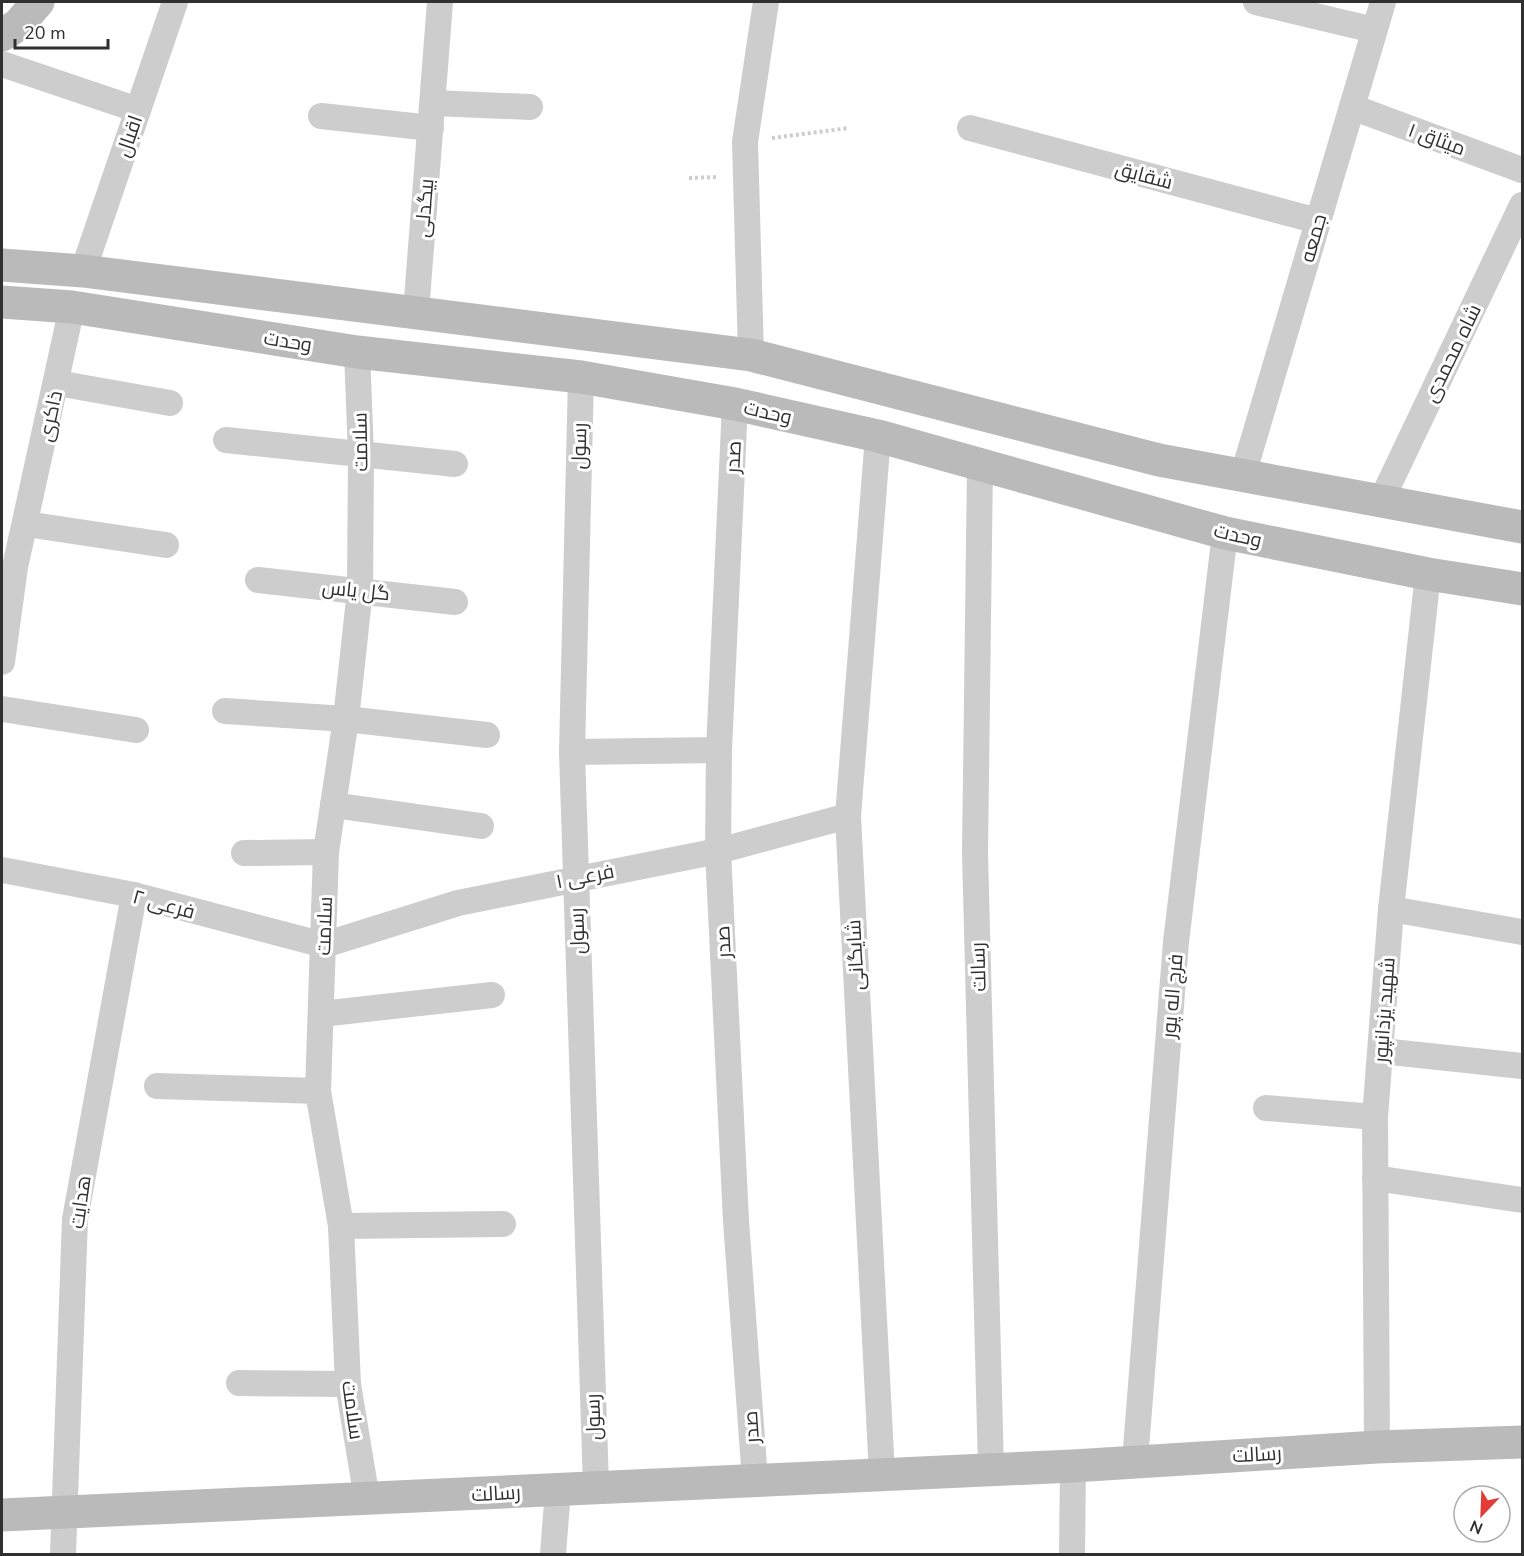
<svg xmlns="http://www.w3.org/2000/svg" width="1524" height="1556" font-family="'Nunito Sans',Cairo,sans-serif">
	<rect width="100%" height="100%" fill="#fff"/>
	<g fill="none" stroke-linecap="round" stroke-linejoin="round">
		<g stroke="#cdcdcd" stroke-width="4" stroke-dasharray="3 3" stroke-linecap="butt">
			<path d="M 772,138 L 849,128"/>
			<path d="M 689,178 L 718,177"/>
		</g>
		<g stroke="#cdcdcd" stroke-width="26">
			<path d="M 1256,2 L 1374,30"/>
			<path d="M 2,64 L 138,110"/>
			<path d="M 433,103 L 530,107"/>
			<path d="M 1352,107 L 1522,170"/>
			<path d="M 321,116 L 431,128"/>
			<path d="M 970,128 L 1318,221"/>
			<path d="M 83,271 L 175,2"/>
			<path d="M 416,312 L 440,2"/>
			<path d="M 357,352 L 361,455 L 360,590 L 346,719 L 326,852 L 318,1091 L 341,1226 L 348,1384 L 367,1499"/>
			<path d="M 751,355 L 745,142 L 766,2"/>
			<path d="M 581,377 L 572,752 L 596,1486"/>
			<path d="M 57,383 L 170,403"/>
			<path d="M 735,404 L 719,750 L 718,851 L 736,1221 L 755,1480"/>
			<path d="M 878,436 L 848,816 L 882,1474"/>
			<path d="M 226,440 L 455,464"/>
			<path d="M 980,465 L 975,853 L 991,1469"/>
			<path d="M 1243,475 L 1383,2"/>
			<path d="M 1381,501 L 1522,205"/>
			<path d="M 26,524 L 166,545"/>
			<path d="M 258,580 L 455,602"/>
			<path d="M 2,662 L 15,567 L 72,307"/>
			<path d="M 2,709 L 136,730"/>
			<path d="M 225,711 L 346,719 L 487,735"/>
			<path d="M 572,752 L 719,750"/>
			<path d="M 333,805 L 481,826"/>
			<path d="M 244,853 L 326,852"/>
			<path d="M 2,870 L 134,895 L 324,945 L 458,903 L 718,851 L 848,816"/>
			<path d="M 1391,909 L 1522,932"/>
			<path d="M 321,1014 L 492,995"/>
			<path d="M 1382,1051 L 1522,1066"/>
			<path d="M 157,1086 L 318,1091"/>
			<path d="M 1266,1108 L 1375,1117"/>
			<path d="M 1375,1178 L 1522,1200"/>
			<path d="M 341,1226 L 503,1224"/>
			<path d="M 239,1383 L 348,1384"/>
			<path d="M 1377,1447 L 1375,1117 L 1391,909 L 1428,574"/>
			<path d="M 1135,1461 L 1176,942 L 1225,533"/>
			<path d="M 63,1554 L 75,1219 L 134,895"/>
			<path d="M 553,1554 L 558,1490"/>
			<path d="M 1072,1554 L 1073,1466"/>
		</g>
		<g stroke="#bababa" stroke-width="33">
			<path d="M 2,35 L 18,25 L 38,2"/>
			<path d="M 2,265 L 83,271 L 751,355 L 1159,460 L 1522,527"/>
			<path d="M 2,302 L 72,307 L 357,352 L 581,377 L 735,404 L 878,436 L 1225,533 L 1428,574 L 1522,589"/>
			<path d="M 2,1515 L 1073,1466 L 1377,1447 L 1522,1442"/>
		</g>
	</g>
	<g text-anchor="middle" stroke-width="6" stroke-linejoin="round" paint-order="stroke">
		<g font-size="20" fill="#303030" stroke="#fff">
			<text transform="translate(129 136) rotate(-71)" y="7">اقبال</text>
			<text transform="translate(1437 139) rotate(20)" y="7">میثاق ۱</text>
			<text transform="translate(1144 175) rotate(15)" y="7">شقایق</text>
			<text transform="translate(424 208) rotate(-85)" y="7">بیگدلی</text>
			<text transform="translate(1313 238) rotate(-74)" y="7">جمعه</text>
			<text transform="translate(288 341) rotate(9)" y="7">وحدت</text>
			<text transform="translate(1452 353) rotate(-64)" y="7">شاه محمدی</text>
			<text transform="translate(768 412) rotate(13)" y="7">وحدت</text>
			<text transform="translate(50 416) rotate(-78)" y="7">ذاکری</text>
			<text transform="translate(360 442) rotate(-91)" y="7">سلامت</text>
			<text transform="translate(579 446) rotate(-89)" y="7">رسول</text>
			<text transform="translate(733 457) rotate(-87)" y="7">صدر</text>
			<text transform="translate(1238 535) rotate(13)" y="7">وحدت</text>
			<text transform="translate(356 590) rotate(6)" y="7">گل یاس</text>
			<text transform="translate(585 876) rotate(-11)" y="7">فرعی ۱</text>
			<text transform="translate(164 904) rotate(15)" y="7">فرعی ۲</text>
			<text transform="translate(324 926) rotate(-88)" y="7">سلامت</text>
			<text transform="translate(577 931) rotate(-92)" y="7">رسول</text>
			<text transform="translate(723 942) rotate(-93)" y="7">صدر</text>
			<text transform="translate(855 955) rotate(-93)" y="7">شایگانی</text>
			<text transform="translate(978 967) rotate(-92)" y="7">رسالت</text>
			<text transform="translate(1172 996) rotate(-85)" y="7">فرج اله پور</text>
			<text transform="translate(1384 1010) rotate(-86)" y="7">شهید یزدانپور</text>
			<text transform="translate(80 1202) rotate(-82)" y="7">هدایت</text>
			<text transform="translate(353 1410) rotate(82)" y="7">سلامت</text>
			<text transform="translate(593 1417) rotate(-92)" y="7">رسول</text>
			<text transform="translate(751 1427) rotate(-94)" y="7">صدر</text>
			<text transform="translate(1257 1454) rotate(-3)" y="7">رسالت</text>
			<text transform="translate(496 1493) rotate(-3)" y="7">رسالت</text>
		</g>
	</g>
	<rect width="1524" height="1556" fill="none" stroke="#303030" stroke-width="6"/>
	<g transform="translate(1482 1514) rotate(203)"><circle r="28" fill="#ffffff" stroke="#acacac" stroke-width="1.5"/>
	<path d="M0-4.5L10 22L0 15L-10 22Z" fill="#e23b38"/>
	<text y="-9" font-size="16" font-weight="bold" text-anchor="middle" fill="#303030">N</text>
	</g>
	<path d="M15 39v9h93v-9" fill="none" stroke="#303030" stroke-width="3"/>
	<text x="24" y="39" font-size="18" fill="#303030" stroke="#ffffff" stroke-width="4.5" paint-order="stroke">20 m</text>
</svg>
